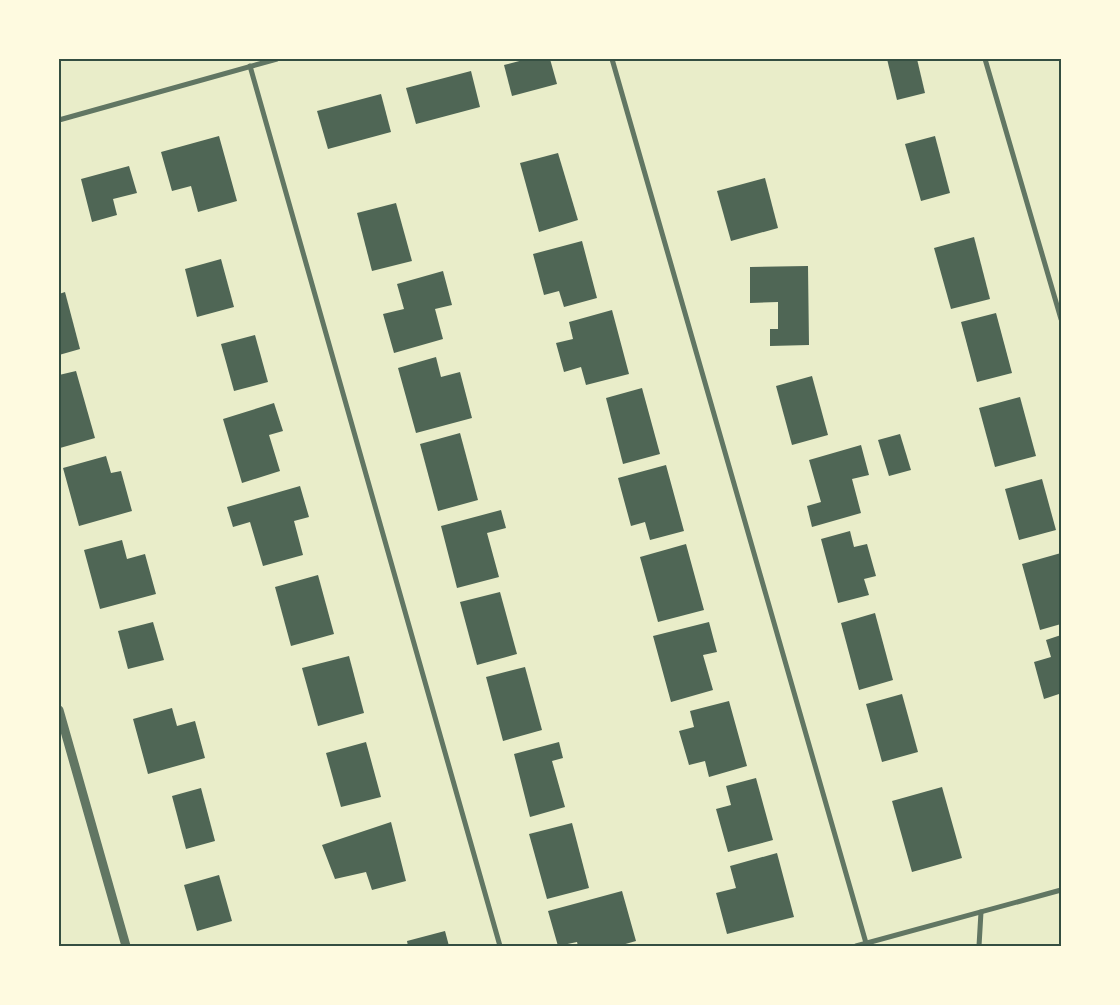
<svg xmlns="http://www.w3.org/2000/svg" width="1120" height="1005" font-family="'Noto Sans',sans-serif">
	<rect width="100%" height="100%" fill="#e9edc9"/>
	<g fill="#4f6655">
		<path d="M 527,59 L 550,59 L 557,84 L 512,96 L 504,65 Z"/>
		<path d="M 887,59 L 917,59 L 925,93 L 897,100 Z"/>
		<path d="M 471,71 L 480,107 L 416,124 L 406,88 Z"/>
		<path d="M 381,94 L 391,132 L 328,149 L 317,111 Z"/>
		<path d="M 219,136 L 237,201 L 198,212 L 191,186 L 172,191 L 161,152 Z"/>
		<path d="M 935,136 L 950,193 L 921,201 L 905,144 Z"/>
		<path d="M 558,153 L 578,220 L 539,232 L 520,163 Z"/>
		<path d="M 129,166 L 137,193 L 113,199 L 117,215 L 92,222 L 81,179 Z"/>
		<path d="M 765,178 L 778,228 L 731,241 L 717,191 Z"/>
		<path d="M 396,203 L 412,261 L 372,271 L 357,213 Z"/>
		<path d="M 974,237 L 990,299 L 951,309 L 934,248 Z"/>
		<path d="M 582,241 L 597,298 L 564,307 L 559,291 L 544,295 L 533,254 Z"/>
		<path d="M 221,259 L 234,307 L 197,317 L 185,269 Z"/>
		<path d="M 808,266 L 809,345 L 770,346 L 770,329 L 778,329 L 778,302 L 750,303 L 750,267 Z"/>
		<path d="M 443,271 L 452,305 L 435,309 L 443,339 L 394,353 L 383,314 L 404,309 L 397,284 Z"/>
		<path d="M 65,292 L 80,349 L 59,355 L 59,294 Z"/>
		<path d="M 612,310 L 629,374 L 586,385 L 581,367 L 564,372 L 556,343 L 573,339 L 569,322 Z"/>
		<path d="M 996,313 L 1012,373 L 977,382 L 961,322 Z"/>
		<path d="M 255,335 L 268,382 L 234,391 L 221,344 Z"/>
		<path d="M 436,357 L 441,377 L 460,372 L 472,418 L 416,433 L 398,368 Z"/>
		<path d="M 76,371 L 95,438 L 60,448 L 59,444 L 59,375 Z"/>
		<path d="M 812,376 L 828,435 L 792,445 L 776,386 Z"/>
		<path d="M 642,388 L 660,454 L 623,464 L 606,398 Z"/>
		<path d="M 1020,397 L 1036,456 L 995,467 L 979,408 Z"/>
		<path d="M 274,403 L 283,431 L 269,435 L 280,471 L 242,483 L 223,419 Z"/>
		<path d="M 460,433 L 478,500 L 438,511 L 420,444 Z"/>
		<path d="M 900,434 L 911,470 L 889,476 L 878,440 Z"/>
		<path d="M 861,445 L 869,475 L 852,479 L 861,513 L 812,527 L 807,506 L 821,502 L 809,460 Z"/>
		<path d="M 106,456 L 111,473 L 121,471 L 132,511 L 79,526 L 63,468 Z"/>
		<path d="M 666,465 L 684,531 L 650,540 L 645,522 L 631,526 L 618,478 Z"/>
		<path d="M 1042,479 L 1056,530 L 1019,540 L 1005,489 Z"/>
		<path d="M 300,486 L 309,517 L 294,521 L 303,555 L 263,566 L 250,522 L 233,527 L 227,507 Z"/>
		<path d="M 501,510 L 506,528 L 487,533 L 499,577 L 457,588 L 441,526 Z"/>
		<path d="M 850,531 L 854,547 L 867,544 L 876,576 L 864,579 L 869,595 L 838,603 L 821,539 Z"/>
		<path d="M 122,540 L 127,559 L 145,554 L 156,594 L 100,609 L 84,550 Z"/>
		<path d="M 686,544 L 704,610 L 658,622 L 640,557 Z"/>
		<path d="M 1061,553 L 1061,624 L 1040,630 L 1022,564 Z"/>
		<path d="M 318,575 L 334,634 L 291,646 L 275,587 Z"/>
		<path d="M 500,592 L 517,654 L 477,665 L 460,602 Z"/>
		<path d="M 875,613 L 893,680 L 859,690 L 841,623 Z"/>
		<path d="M 153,622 L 164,660 L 128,669 L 118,631 Z"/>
		<path d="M 709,622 L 717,652 L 703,655 L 713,690 L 671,702 L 653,636 Z"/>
		<path d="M 1061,635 L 1061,699 L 1059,694 L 1044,699 L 1034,662 L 1051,657 L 1046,640 Z"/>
		<path d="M 349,656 L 364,713 L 318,726 L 302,668 Z"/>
		<path d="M 525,667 L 542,730 L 503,741 L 486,677 Z"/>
		<path d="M 902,694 L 918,752 L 882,762 L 866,704 Z"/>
		<path d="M 729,701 L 747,766 L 709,777 L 705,761 L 689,765 L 679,731 L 694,727 L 690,711 Z"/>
		<path d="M 172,708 L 177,726 L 195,721 L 205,758 L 148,774 L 133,719 Z"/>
		<path d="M 366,742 L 381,797 L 341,807 L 326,753 Z"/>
		<path d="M 559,742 L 563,758 L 552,761 L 565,807 L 530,817 L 514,754 Z"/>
		<path d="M 756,778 L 773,840 L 728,852 L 716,809 L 731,805 L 726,786 Z"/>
		<path d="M 942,787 L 962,858 L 912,872 L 892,801 Z"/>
		<path d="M 201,788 L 215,841 L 186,849 L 172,796 Z"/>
		<path d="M 391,822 L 406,881 L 372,890 L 366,872 L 335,879 L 322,845 Z"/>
		<path d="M 572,823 L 589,888 L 547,899 L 529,834 Z"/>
		<path d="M 777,853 L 794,917 L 727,934 L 716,893 L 736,888 L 730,866 Z"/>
		<path d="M 219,875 L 232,921 L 197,931 L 184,885 Z"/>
		<path d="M 622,891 L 636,941 L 622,945 L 622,946 L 578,946 L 577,942 L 558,946 L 548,911 Z"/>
		<path d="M 445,931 L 449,946 L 408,946 L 407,941 Z"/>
	</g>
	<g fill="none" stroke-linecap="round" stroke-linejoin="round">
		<g stroke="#617663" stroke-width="5">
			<path d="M 612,59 L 866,943"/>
			<path d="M 985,59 L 1061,319"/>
			<path d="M 250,66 L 500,946"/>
			<path d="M 59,120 L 277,59"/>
			<path d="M 856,946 L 1061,890"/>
			<path d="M 979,946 L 981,912"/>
		</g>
		<path stroke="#617663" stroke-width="9" d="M 59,710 L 126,946"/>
	</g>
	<rect width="1120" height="1005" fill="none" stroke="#fefae0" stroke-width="120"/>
	<rect x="60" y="60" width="1000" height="885" fill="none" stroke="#344e41" stroke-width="2"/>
</svg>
